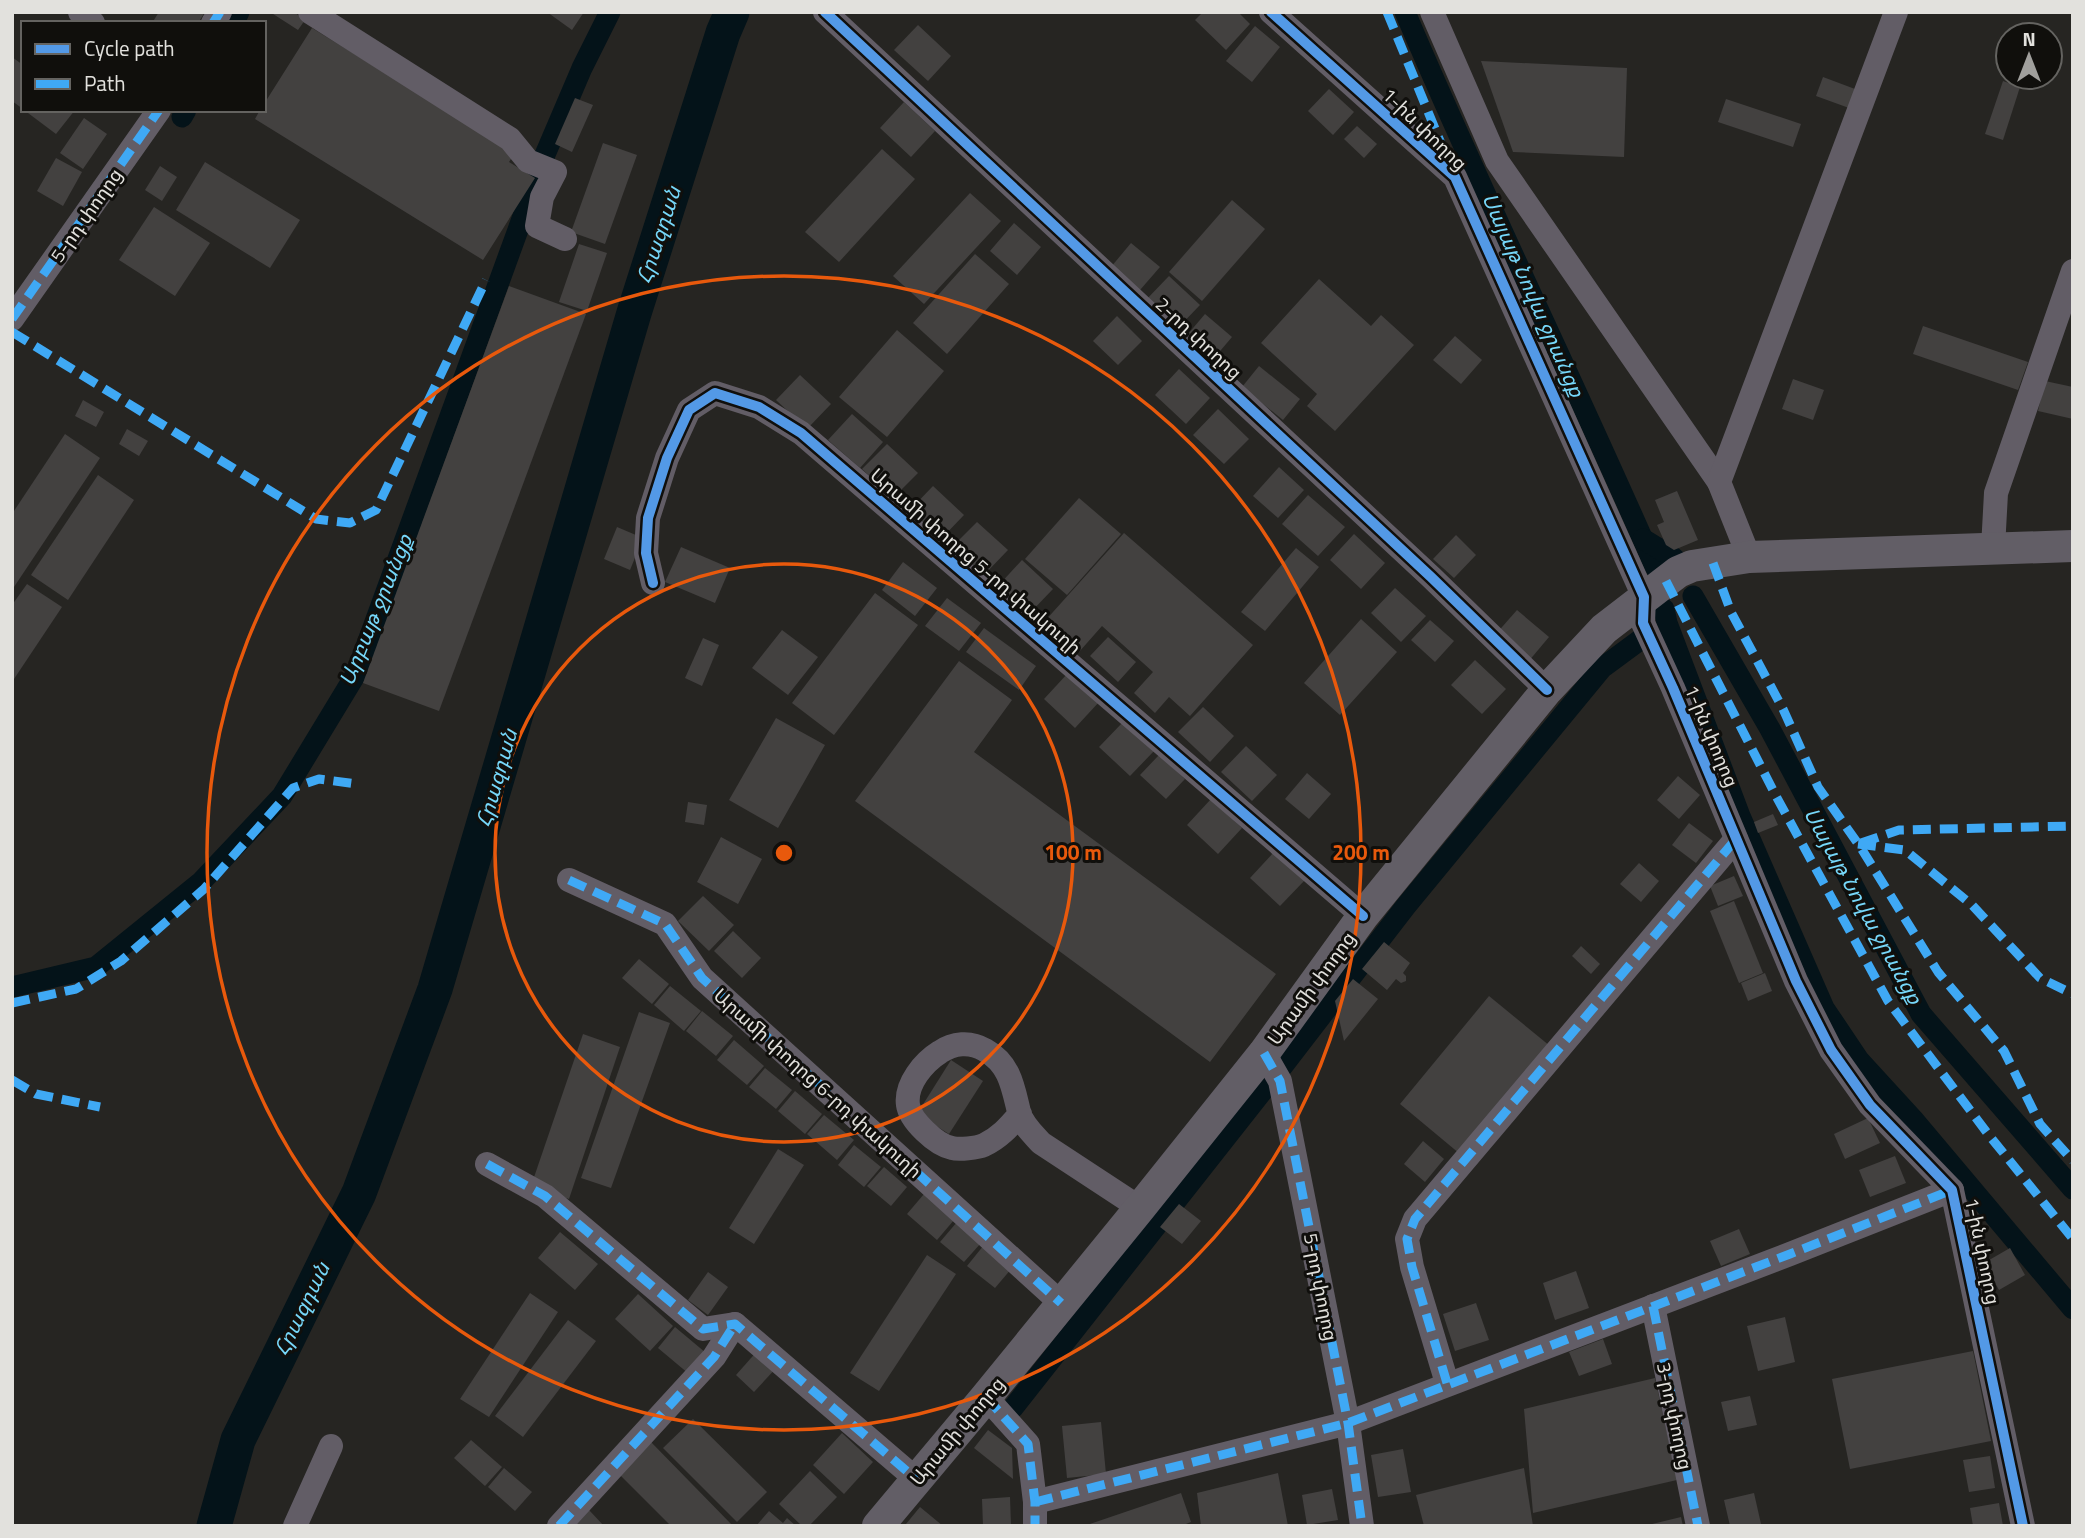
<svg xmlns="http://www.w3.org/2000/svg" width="2085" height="1538" font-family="'Titillium Web','Noto Sans Armenian',sans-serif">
	<rect width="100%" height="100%" fill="#262522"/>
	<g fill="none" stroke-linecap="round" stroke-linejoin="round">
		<g stroke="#041319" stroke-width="21">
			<path d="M 1405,12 C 1484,199 1574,381 1655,567"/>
			<path d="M 234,23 L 239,12"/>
			<path d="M 182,117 L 186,110"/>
			<path d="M 544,157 L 582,68 L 610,12"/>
			<path d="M 1643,539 L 1674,558"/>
			<path d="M 1693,596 L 1770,729 L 1921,1014 L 2073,1189"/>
			<path d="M 1664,609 L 1667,623 L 1740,816 L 1824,1008 L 1859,1060 L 1913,1119 L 2073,1309"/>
			<path d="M 12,987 L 96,967 L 201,882 L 282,796 L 356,674 L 538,175"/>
			<path d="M 1282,1067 L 1406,906 L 1602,668 L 1644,637"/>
			<path d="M 1013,1408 L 1268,1084"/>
		</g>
		<path stroke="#041319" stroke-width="35" d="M 214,1526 L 238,1440 L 359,1193 L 435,989 L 634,313 L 723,33 L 732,12"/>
	</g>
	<g fill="#434140">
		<path d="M 159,12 L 205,12 L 198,23 L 152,23 Z"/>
		<path d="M 270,12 L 294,12 L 305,20 L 298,30 Z"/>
		<path d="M 547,12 L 584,12 L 572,30 Z"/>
		<path d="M 1203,12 L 1238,12 L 1250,24 L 1226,50 L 1195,20 Z"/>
		<path d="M 918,25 L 951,56 L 928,81 L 894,50 Z"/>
		<path d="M 1255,26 L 1280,47 L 1252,82 L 1226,61 Z"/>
		<path d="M 312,28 L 515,153 L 509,162 L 535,178 L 483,260 L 255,119 L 260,110 L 264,110 L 264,104 Z"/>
		<path d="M 12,57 L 23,65 L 23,109 L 12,101 Z"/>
		<path d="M 1481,61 L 1627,68 L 1624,157 L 1513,152 Z"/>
		<path d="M 1823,77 L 1855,89 L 1849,108 L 1816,96 Z"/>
		<path d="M 2003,81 L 2020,87 L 2003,140 L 1985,134 Z"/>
		<path d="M 1329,89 L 1354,112 L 1333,135 L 1308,111 Z"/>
		<path d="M 575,98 L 593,105 L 572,152 L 555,144 Z"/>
		<path d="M 1726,99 L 1801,124 L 1793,147 L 1718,122 Z"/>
		<path d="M 904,102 L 935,131 L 911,157 L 880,128 Z"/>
		<path d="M 24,110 L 75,110 L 56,134 Z"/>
		<path d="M 84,118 L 107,134 L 83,169 L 60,153 Z"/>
		<path d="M 1357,126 L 1377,144 L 1364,158 L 1344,139 Z"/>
		<path d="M 603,143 L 637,155 L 605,244 L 571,232 Z"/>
		<path d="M 882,149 L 915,179 L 839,262 L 805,232 Z"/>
		<path d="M 56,158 L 82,172 L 63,206 L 37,191 Z"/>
		<path d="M 205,162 L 300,220 L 270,268 L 176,210 Z"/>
		<path d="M 160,166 L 177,177 L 162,201 L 145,190 Z"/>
		<path d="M 970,193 L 1001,221 L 924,304 L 893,276 Z"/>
		<path d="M 1232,200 L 1265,229 L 1202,301 L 1169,272 Z"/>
		<path d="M 154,207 L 210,243 L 175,296 L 119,260 Z"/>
		<path d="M 1014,223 L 1041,247 L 1017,275 L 990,251 Z"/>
		<path d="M 1131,243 L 1160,267 L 1140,290 L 1111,267 Z"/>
		<path d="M 579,244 L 607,253 L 587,311 L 559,302 Z"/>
		<path d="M 975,254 L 1009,284 L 947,354 L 913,323 Z"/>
		<path d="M 1169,276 L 1200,305 L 1175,331 L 1144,302 Z"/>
		<path d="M 1319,279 L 1371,326 L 1381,315 L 1414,345 L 1335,431 L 1307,406 L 1317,394 L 1261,343 Z"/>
		<path d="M 509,286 L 586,314 L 439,711 L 363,683 Z"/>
		<path d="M 1205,314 L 1232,337 L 1215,357 L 1188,334 Z"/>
		<path d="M 1117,316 L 1142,341 L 1118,365 L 1093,341 Z"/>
		<path d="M 1923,326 L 2028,362 L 2018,390 L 1913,354 Z"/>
		<path d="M 897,330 L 944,371 L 887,437 L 839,397 Z"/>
		<path d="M 1455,336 L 1482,360 L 1461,384 L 1433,360 Z"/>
		<path d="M 1259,366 L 1300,399 L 1283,420 L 1242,387 Z"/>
		<path d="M 1179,369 L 1210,398 L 1186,424 L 1155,395 Z"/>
		<path d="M 800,375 L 831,404 L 807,429 L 776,400 Z"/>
		<path d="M 1793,379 L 1824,390 L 1813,420 L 1782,409 Z"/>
		<path d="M 2045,381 L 2073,387 L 2073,419 L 2038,411 Z"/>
		<path d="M 83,400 L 104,412 L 96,427 L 75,416 Z"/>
		<path d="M 1218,409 L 1249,439 L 1224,464 L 1193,435 Z"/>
		<path d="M 852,414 L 883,442 L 860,468 L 828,440 Z"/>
		<path d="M 127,429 L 148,441 L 139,456 L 119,444 Z"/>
		<path d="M 65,434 L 100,458 L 12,590 L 12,514 Z"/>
		<path d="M 887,444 L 918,473 L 893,498 L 862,469 Z"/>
		<path d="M 1279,467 L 1304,490 L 1278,518 L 1253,496 Z"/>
		<path d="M 98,475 L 134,500 L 68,600 L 31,575 Z"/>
		<path d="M 933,486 L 964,515 L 940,540 L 909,511 Z"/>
		<path d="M 1677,491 L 1698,540 L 1674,550 L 1666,545 L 1657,525 L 1664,522 L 1655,500 Z"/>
		<path d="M 1308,495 L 1345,527 L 1318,556 L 1282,524 Z"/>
		<path d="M 1079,498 L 1121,534 L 1067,595 L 1025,559 Z"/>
		<path d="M 977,522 L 1008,550 L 983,576 L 952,547 Z"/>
		<path d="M 617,527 L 643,538 L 630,570 L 604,559 Z"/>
		<path d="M 1124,533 L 1253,645 L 1190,716 L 1169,697 L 1155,713 L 1134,693 L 1153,672 L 1102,626 L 1079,652 L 1044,622 Z"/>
		<path d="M 1354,534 L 1385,563 L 1361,589 L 1330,560 Z"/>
		<path d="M 1456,535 L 1476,555 L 1454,578 L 1433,559 Z"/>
		<path d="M 681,547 L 730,568 L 715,603 L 665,582 Z"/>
		<path d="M 1296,548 L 1319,567 L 1265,631 L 1241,612 Z"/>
		<path d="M 1022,560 L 1053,589 L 1029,614 L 998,586 Z"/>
		<path d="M 903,562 L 937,588 L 915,616 L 882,590 Z"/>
		<path d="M 27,584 L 62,607 L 12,682 L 12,605 Z"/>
		<path d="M 1395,588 L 1426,616 L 1401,642 L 1371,613 Z"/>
		<path d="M 875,593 L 918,625 L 834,735 L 792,703 Z"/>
		<path d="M 947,598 L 981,623 L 959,651 L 925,626 Z"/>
		<path d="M 1517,610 L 1549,637 L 1528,662 L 1495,635 Z"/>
		<path d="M 1361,619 L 1397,652 L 1340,715 L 1304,683 Z"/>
		<path d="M 1430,620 L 1454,641 L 1435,662 L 1411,640 Z"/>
		<path d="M 984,628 L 1036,666 L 1019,690 L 966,652 Z"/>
		<path d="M 782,630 L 818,657 L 788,695 L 752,668 Z"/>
		<path d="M 1108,637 L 1136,662 L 1118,682 L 1090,656 Z"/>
		<path d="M 703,638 L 719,645 L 702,686 L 685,678 Z"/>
		<path d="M 1475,660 L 1506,689 L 1482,714 L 1451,685 Z"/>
		<path d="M 959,661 L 1012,700 L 974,752 L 1276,974 L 1210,1062 L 855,801 Z"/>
		<path d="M 1068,673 L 1099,702 L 1075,728 L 1044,699 Z"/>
		<path d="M 1203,707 L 1234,736 L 1210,762 L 1178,732 Z"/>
		<path d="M 776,718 L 825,745 L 778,828 L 729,800 Z"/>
		<path d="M 1124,721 L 1155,750 L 1130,776 L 1099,747 Z"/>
		<path d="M 1246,746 L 1277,775 L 1252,801 L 1221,772 Z"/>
		<path d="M 1159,755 L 1185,779 L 1166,799 L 1140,775 Z"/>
		<path d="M 1307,773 L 1331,794 L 1309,819 L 1285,799 Z"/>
		<path d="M 1678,776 L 1700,795 L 1679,819 L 1657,800 Z"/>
		<path d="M 1211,799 L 1242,828 L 1218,854 L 1187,825 Z"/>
		<path d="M 688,802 L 707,805 L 704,825 L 685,822 Z"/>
		<path d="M 1773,814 L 1778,825 L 1758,833 L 1754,822 Z"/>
		<path d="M 1689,823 L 1713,841 L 1696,863 L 1672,845 Z"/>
		<path d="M 721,837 L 762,859 L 738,904 L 697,882 Z"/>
		<path d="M 1274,852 L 1305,880 L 1280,906 L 1250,878 Z"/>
		<path d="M 1639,863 L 1659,881 L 1641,902 L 1620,884 Z"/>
		<path d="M 1734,876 L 1743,896 L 1718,906 L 1710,886 Z"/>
		<path d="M 703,896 L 734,925 L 709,951 L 678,921 Z"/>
		<path d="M 1734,901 L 1763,973 L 1739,983 L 1710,911 Z"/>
		<path d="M 733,931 L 761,958 L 742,978 L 714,951 Z"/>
		<path d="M 1384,942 L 1410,963 L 1403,973 L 1406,976 L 1406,981 L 1401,983 L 1396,979 L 1387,990 L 1362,969 Z"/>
		<path d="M 1581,946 L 1600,964 L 1591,974 L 1572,956 Z"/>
		<path d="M 639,959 L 669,984 L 652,1004 L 622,978 Z"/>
		<path d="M 1765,973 L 1772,991 L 1748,1001 L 1741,983 Z"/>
		<path d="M 1353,979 L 1378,999 L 1344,1041 L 1335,1001 Z"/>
		<path d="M 670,986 L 701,1011 L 684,1031 L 654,1005 Z"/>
		<path d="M 1489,996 L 1550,1046 L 1460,1154 L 1400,1104 Z"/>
		<path d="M 702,1011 L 733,1036 L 716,1056 L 686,1031 Z"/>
		<path d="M 639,1012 L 670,1023 L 611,1188 L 581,1178 Z"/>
		<path d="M 583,1034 L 620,1047 L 569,1199 L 531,1186 Z"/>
		<path d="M 734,1040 L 764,1066 L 747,1085 L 717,1060 Z"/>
		<path d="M 951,1060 L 983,1081 L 949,1134 L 917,1114 Z"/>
		<path d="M 765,1068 L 792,1090 L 776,1109 L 749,1087 Z"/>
		<path d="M 795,1091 L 822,1114 L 805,1134 L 778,1111 Z"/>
		<path d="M 824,1115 L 854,1140 L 837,1160 L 807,1134 Z"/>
		<path d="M 1868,1118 L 1880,1143 L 1845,1159 L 1834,1134 Z"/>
		<path d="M 1423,1141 L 1444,1159 L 1425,1182 L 1404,1164 Z"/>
		<path d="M 854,1145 L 881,1167 L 864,1187 L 838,1165 Z"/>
		<path d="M 778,1149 L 804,1165 L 754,1244 L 729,1228 Z"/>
		<path d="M 1895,1156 L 1906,1183 L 1870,1197 L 1859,1170 Z"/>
		<path d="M 884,1167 L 907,1187 L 891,1206 L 867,1186 Z"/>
		<path d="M 924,1194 L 954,1220 L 937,1240 L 907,1214 Z"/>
		<path d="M 1179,1204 L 1201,1221 L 1182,1244 L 1160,1227 Z"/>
		<path d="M 957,1222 L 981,1243 L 964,1262 L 940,1242 Z"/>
		<path d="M 1739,1229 L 1750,1254 L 1721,1266 L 1710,1241 Z"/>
		<path d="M 560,1232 L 598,1264 L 575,1290 L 538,1258 Z"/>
		<path d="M 984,1245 L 1012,1268 L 995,1288 L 967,1266 Z"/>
		<path d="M 2010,1248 L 2025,1275 L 1999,1290 L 1984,1263 Z"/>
		<path d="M 927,1255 L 956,1274 L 879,1391 L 850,1373 Z"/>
		<path d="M 1576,1271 L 1589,1308 L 1555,1320 L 1543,1283 Z"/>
		<path d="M 708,1272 L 728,1287 L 708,1315 L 688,1300 Z"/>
		<path d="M 530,1293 L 558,1312 L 489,1417 L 460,1399 Z"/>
		<path d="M 638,1294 L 673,1326 L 650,1351 L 615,1319 Z"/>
		<path d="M 1476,1303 L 1489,1340 L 1455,1351 L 1443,1314 Z"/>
		<path d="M 1785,1317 L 1795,1362 L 1758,1371 L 1747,1326 Z"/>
		<path d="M 568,1320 L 596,1341 L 523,1437 L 495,1416 Z"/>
		<path d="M 675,1327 L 706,1353 L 689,1374 L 658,1348 Z"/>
		<path d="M 1603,1339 L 1612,1364 L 1579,1376 L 1569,1352 Z"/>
		<path d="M 759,1349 L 778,1366 L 754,1392 L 736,1375 Z"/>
		<path d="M 1973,1351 L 1991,1441 L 1850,1469 L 1832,1379 Z"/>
		<path d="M 1655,1378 L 1677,1480 L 1533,1513 L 1524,1409 Z"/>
		<path d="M 1750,1396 L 1757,1425 L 1728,1431 L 1721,1402 Z"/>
		<path d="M 693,1419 L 767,1492 L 737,1522 L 663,1448 Z"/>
		<path d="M 1101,1422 L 1106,1474 L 1067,1478 L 1062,1426 Z"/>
		<path d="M 988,1430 L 1012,1448 L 1013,1479 L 974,1448 Z"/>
		<path d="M 842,1433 L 873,1462 L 844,1494 L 813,1465 Z"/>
		<path d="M 471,1440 L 502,1467 L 485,1486 L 454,1458 Z"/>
		<path d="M 650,1441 L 733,1526 L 671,1526 L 618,1473 Z"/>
		<path d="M 1403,1449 L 1411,1492 L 1378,1497 L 1371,1455 Z"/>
		<path d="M 1990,1456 L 1995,1488 L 1969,1492 L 1963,1460 Z"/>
		<path d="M 504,1468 L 532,1492 L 515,1511 L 488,1487 Z"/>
		<path d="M 1524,1468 L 1533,1526 L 1424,1526 L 1416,1495 Z"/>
		<path d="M 810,1471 L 837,1497 L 809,1526 L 802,1526 L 779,1504 Z"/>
		<path d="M 1278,1473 L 1288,1526 L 1201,1526 L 1197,1493 Z"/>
		<path d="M 1332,1489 L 1338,1520 L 1307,1525 L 1302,1495 Z"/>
		<path d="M 1181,1493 L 1191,1522 L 1181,1526 L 1084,1526 Z"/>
		<path d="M 1754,1493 L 1761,1524 L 1730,1526 L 1724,1500 Z"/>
		<path d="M 1010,1497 L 1011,1526 L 983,1526 L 982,1499 Z"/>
		<path d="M 1999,1503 L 2003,1526 L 1973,1526 L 1970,1508 Z"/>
		<path d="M 920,1507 L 943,1526 L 909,1526 L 906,1524 Z"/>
		<path d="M 589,1510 L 604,1526 L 573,1526 Z"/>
		<path d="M 769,1511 L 783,1523 L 787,1518 L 796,1526 L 756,1526 Z"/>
		<path d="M 1681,1517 L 1683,1526 L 1648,1526 L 1648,1525 Z"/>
	</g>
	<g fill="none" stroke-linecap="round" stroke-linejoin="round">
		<g stroke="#625d66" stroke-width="24">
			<path d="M 80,12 L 93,23"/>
			<path d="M 310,12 L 510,139 L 528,161 L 555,172 L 542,197 L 537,226 L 565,239"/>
			<path d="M 825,12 L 1431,577 L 1547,690"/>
			<path d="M 1271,12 L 1455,177 L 1644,597 L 1643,623 L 1673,688 L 1796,981 L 1831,1050 L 1870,1105 L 1952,1190 L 2023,1526"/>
			<path d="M 1432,12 L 1497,161 L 1719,482"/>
			<path d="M 213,23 L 220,12"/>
			<path d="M 12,319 L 159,110"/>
			<path d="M 1993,548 L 1996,493 L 2073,271"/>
			<path d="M 1749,557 L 1719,482 L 1896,12"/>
			<path d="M 653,583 L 646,553 L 648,518 L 667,458 L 689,410 L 715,393 L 759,407 L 801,433 L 1363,916"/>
			<path d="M 569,880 L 665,924 L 702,978 L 1061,1303"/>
			<path d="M 1264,1053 L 1280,1081 L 1348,1423 L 1362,1526"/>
			<path d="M 1020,1114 C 1009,1127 999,1138 984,1145 C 977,1148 959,1150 952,1148 C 936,1145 910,1120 908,1105 C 905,1084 924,1062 940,1052 C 953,1043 970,1041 985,1050 C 1010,1064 1013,1087 1019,1112 C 1022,1124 1033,1134 1041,1143 L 1140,1208"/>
			<path d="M 487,1164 L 545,1196 L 703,1329 L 735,1324 L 916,1479"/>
			<path d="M 1653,1306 L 1698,1526"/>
			<path d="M 1447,1383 L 1412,1267 L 1407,1239 L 1415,1219 L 1736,839"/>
			<path d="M 986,1397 L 1028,1444 L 1035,1502 L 1035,1526"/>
			<path d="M 1035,1502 L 1348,1423 L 1790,1254 L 1952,1190"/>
			<path d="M 295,1526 L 331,1446"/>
			<path d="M 559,1526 L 714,1357 L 735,1324"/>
		</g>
		<path stroke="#625e66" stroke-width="32" d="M 878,1526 L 986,1397 L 1140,1208 L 1264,1053 L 1363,916 L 1547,690 L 1604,629 L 1678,572 L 1692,566 L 1749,557 L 2073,546"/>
		<g stroke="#3fa9f5" stroke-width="9" stroke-dasharray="18 9" stroke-linecap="butt">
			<path d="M 1387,12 L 1452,170"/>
			<path d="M 213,23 L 220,12"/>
			<path d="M 12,319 L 159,110"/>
			<path d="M 12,332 L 316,519 L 350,523 L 376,510 L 486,280"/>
			<path d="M 1713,563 L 1731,612 L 1783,709 L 1818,787 L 1861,848 L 1938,972 L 2004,1051 L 2040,1124 L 2073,1161"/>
			<path d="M 1666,581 L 1776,796 L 1888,1001 L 1988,1134 L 2073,1239"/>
			<path d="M 1861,843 L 1899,830 L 2073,826"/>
			<path d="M 1858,844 L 1905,850 L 1972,905 L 2040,978 L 2073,994"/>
			<path d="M 569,880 L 665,924 L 702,978 L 1061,1303"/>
			<path d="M 12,1003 L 76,989 L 121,961 L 204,889 L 293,788 L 319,779 L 357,784"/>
			<path d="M 1264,1053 L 1280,1081 L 1348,1423 L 1362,1526"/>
			<path d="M 12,1080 L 36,1094 L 100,1107"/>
			<path d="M 487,1164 L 545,1196 L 703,1329 L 735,1324 L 916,1479"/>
			<path d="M 1653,1306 L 1698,1526"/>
			<path d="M 1447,1383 L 1412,1267 L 1407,1239 L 1415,1219 L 1736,839"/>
			<path d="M 986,1397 L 1028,1444 L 1035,1502 L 1035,1526"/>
			<path d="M 1035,1502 L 1348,1423 L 1790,1254 L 1952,1190"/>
			<path d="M 559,1526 L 714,1357 L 735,1324"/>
		</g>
		<defs>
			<g id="cycleway">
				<path d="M 825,12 L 1431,577 L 1547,690"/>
				<path d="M 1271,12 L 1455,177 L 1644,597 L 1643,623 L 1673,688 L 1796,981 L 1831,1050 L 1870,1105 L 1952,1190 L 2023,1526"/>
				<path d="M 653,583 L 646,553 L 648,518 L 667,458 L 689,410 L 715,393 L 759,407 L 801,433 L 1363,916"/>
			</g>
		</defs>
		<use href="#cycleway" stroke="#100f0c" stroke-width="15"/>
		<use href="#cycleway" stroke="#5399e6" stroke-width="10"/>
	</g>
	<g fill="none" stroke="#e8590c" stroke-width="3.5">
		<circle cx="784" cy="853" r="289"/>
		<circle cx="784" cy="853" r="577"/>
	</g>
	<g text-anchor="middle" stroke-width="6" stroke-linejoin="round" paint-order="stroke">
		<g font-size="19" fill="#e2e1dd" stroke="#100f0c">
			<text transform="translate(1425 129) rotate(44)" y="7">1-ին փողոց</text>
			<text transform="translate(86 215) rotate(-55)" y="7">5-րդ փողոց</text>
			<text transform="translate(1199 338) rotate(43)" y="7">2-րդ փողոց</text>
			<text transform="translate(976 561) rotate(41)" y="7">Արամի փողոց 5-րդ փակուղի</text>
			<text transform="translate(1712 736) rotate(67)" y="7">1-ին փողոց</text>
			<text transform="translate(1311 988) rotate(-54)" y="7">Արամի փողոց</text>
			<text transform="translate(818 1083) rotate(42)" y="7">Արամի փողոց 6-րդ փակուղի</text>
			<text transform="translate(1983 1251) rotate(78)" y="7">1-ին փողոց</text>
			<text transform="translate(1321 1287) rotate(79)" y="7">5-րդ փողոց</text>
			<text transform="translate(1675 1416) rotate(78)" y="7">3-րդ փողոց</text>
			<text transform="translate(957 1431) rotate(-50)" y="7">Արամի փողոց</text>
		</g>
		<g font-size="21" font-style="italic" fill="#76d7f9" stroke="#100f0c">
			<text transform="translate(659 235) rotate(-72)" y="7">Հրազդան</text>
			<text transform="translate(1533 295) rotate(66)" y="7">Սայաթ Նովա ջրանցք</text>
			<text transform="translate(376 610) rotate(-68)" y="7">Արբաթ ջրանցք</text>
			<text transform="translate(497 778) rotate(-74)" y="7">Հրազդան</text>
			<text transform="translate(1863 906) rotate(61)" y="7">Սայաթ Նովա ջրանցք</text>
			<text transform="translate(302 1309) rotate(-64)" y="7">Հրազդան</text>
		</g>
	</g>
	<circle cx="784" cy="853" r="10" fill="#e8590c" stroke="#100f0c" stroke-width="3.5"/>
	<g font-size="21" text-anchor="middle" font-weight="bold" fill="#e8590c" stroke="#100f0c" stroke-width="6" stroke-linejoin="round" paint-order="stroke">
		<text x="1073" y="860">100 m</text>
		<text x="1361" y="860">200 m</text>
	</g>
	<rect width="2085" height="1538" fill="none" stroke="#e2e1dd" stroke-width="28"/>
	<rect x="21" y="21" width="245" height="91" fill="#100f0c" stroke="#646360" stroke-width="2"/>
	<rect x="35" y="44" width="35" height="10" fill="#5399e6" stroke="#646360" stroke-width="2"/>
	<text x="84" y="56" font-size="21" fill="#e2e1dd">Cycle path</text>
	<rect x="35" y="79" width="35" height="10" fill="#3fa9f5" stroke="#646360" stroke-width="2"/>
	<text x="84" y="91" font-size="21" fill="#e2e1dd">Path</text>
	<g transform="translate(2029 56)"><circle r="33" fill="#100f0c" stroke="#646360" stroke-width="2"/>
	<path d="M0-5L12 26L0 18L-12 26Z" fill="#a09f9c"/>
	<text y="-10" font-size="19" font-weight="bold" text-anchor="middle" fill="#e2e1dd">N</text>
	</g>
</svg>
